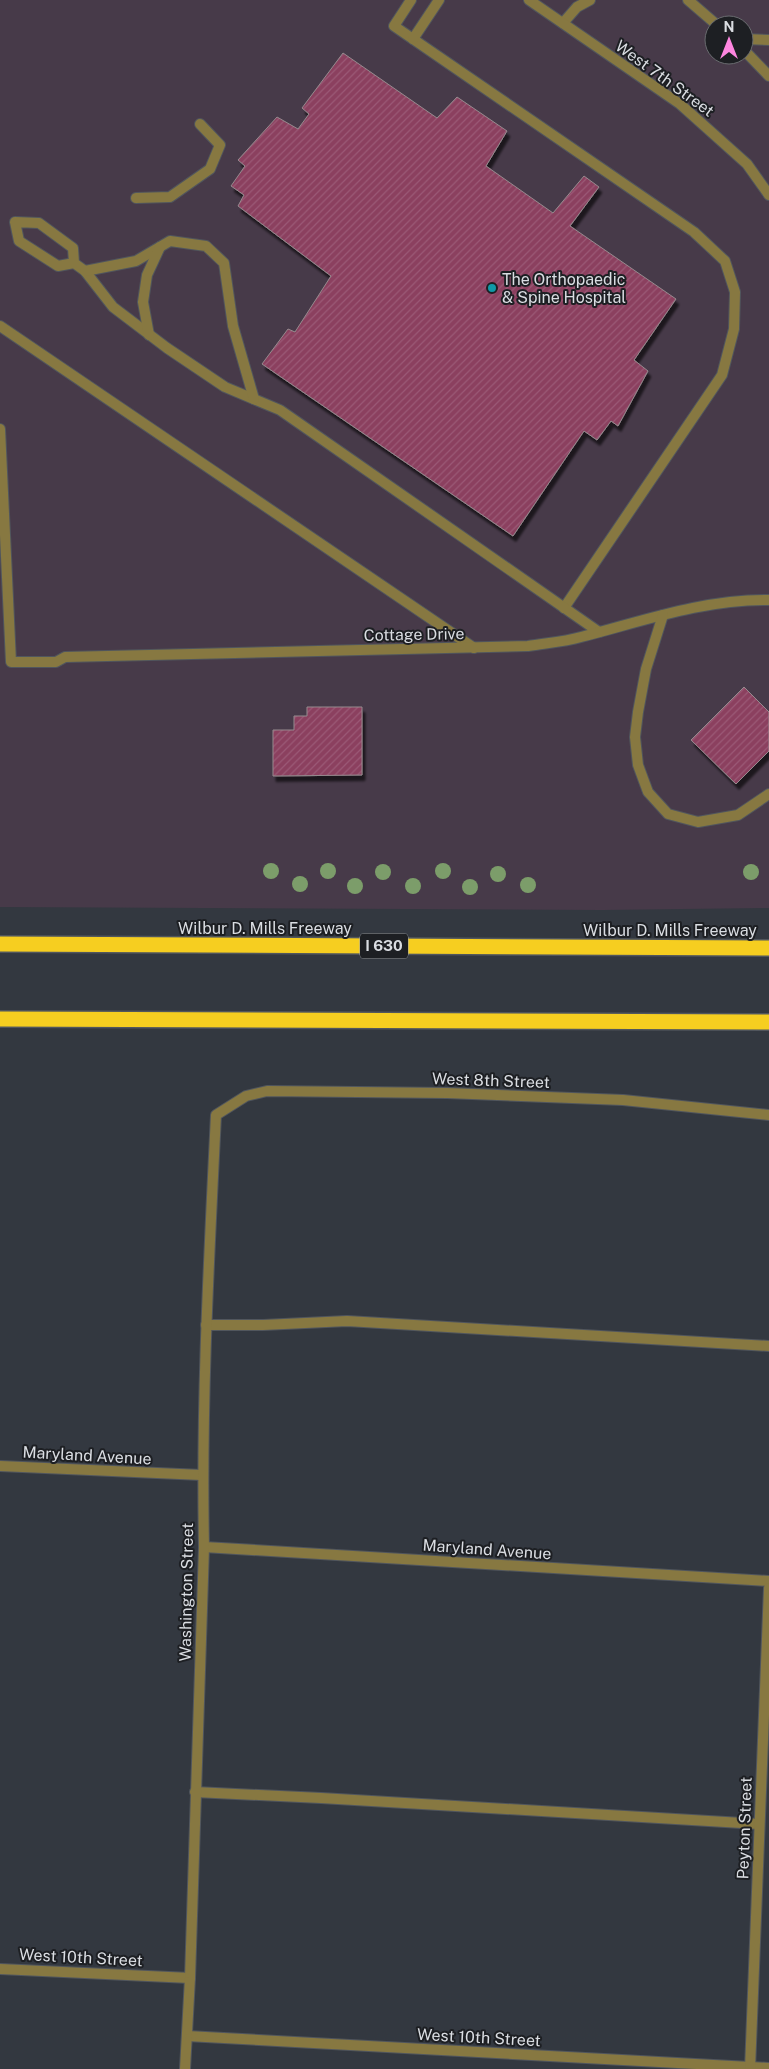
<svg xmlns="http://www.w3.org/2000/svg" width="769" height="2069" font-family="'Public Sans',sans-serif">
	<defs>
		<pattern id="building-hatch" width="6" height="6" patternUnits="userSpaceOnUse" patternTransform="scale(1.25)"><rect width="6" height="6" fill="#8b3f5f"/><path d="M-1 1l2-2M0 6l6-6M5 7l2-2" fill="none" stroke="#9b5a76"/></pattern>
		<filter id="shadow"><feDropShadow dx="3" dy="5.5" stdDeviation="1" flood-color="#0009"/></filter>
	</defs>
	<rect width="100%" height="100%" fill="#333840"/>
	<path fill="#473a49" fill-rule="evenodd" d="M 0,0 L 769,0 L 769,908 L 602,910 L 0,907 ZM 714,25 L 744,25 L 744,55 L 714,55 Z"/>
	<g fill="url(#building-hatch)" stroke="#968a8e" filter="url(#shadow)">
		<path d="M 343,53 L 437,118 L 457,97 L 507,131 L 486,166 L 553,213 L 584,176 L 599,187 L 570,226 L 676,299 L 634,360 L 648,371 L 618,426 L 611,421 L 597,440 L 584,431 L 513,536 L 262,364 L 288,329 L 295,332 L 331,276 L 238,206 L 244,195 L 231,186 L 245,166 L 238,160 L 277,117 L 298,129 L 309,114 L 302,108 Z"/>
		<path d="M 744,687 L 769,712 L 769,751 L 736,784 L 691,740 Z"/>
		<path d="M 307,707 L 362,707 L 362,775 L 273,776 L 273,730 L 294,730 L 294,716 L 307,716 Z"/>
	</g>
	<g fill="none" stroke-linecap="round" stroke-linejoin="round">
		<defs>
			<g id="lane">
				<path d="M 411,0 L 394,26 L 694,232 L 725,261 L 735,292 L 734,329 L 722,375 L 564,608"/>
				<path d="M 688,0 L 717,25"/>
				<path d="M 563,23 L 577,7 L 590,0"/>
				<path d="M 413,39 L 439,0"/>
				<path d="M 744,39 L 769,40"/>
				<path d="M 744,50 L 769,76"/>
				<path d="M 136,198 L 170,197 L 210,169 L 220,145 L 200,124"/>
				<path d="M 74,263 L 73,248 L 39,223 L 15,222 L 19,241 L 58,266 L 74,263 L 85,271 L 113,307 L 167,348 L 225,387 L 280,410 L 599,632"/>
				<path d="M 85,271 L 136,261 L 170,241 L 206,246 L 224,263 L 233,326 L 254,399"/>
				<path d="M 0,326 L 474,648"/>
				<path d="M 149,335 L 143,302 L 147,275 L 160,247"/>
				<path d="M 0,429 L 11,662 L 56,662 L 65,657 L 528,646 C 546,643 564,642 581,637 C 643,621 704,599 769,600"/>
				<path d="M 663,615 L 646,669 L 638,712 L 635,737 L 638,765 L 648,792 L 668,814 L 698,822 L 738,815 L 769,794"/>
				<path d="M 206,1325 L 263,1325 L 347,1321 L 769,1346"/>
				<path d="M 195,1792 L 321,1798 L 759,1824"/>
			</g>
			<g id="street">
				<path d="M 529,0 L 680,104 L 747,164 L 769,195"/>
				<path d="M 0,1466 L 202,1475"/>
				<path d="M 204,1547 L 769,1581"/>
				<path d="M 0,1969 L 190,1978"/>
				<path d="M 187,2036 L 769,2068"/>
				<path d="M 185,2069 L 190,1978 L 204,1547 C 201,1403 209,1259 216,1115 L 246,1096 L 267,1091 L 447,1093 L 623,1100 L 769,1115"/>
				<path d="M 750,2069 L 769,1588"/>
			</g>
			<g id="highway">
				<path d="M 0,944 L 769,948"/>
				<path d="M 0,1019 L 769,1022"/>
			</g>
		</defs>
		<use href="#lane" stroke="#51565d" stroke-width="12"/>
		<use href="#street" stroke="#51565d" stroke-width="12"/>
		<use href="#highway" stroke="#51565d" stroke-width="18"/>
		<use href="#lane" stroke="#877841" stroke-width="10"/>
		<use href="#street" stroke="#877841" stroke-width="10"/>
		<use href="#highway" stroke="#f6ce20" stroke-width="15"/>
	</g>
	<g fill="#7c9d6a">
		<circle cx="271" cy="871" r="8"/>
		<circle cx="328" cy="871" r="8"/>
		<circle cx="443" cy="871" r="8"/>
		<circle cx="383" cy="872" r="8"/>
		<circle cx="751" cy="872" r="8"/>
		<circle cx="498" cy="874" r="8"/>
		<circle cx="300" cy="884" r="8"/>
		<circle cx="528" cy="885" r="8"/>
		<circle cx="355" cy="886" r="8"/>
		<circle cx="413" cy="886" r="8"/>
		<circle cx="470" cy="887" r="8"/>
	</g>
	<circle fill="#0f9aa8" stroke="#1d1f23" stroke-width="2" cx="492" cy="288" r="5"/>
	<g text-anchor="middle" stroke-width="4" stroke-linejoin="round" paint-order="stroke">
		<rect fill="#1d1f23" stroke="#a1a4a9" stroke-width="1" x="360" y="933.5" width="48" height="25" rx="4"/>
		<g font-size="15" font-weight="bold" fill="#dadde2">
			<text x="384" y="951">I 630</text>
		</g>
		<g font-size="16" fill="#dadde2" stroke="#1d1f23">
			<text transform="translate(665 78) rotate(36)" y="6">West 7th Street</text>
			<text transform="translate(414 634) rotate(-1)" y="6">Cottage Drive</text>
			<text x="265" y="934">Wilbur D. Mills Freeway</text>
			<text x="670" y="936">Wilbur D. Mills Freeway</text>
			<text transform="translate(491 1080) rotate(2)" y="6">West 8th Street</text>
			<text transform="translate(87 1455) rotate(3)" y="6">Maryland Avenue</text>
			<text transform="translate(487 1549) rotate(4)" y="6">Maryland Avenue</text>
			<text transform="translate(186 1592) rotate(-89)" y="6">Washington Street</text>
			<text transform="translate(744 1828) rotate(-88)" y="6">Peyton Street</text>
			<text transform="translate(81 1957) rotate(3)" y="6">West 10th Street</text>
			<text transform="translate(479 2037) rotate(3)" y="6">West 10th Street</text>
		</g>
		<g font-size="16" fill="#dadde2" stroke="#1d1f23" text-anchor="start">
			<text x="502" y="285">The Orthopaedic<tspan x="502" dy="18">&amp; Spine Hospital</tspan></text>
		</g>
	</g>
	<g transform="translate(729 40)"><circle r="24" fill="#1d1f23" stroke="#696b6f"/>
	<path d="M0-4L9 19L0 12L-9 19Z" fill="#fe86e0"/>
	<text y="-8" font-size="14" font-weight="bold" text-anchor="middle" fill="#dadde2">N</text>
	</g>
</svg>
